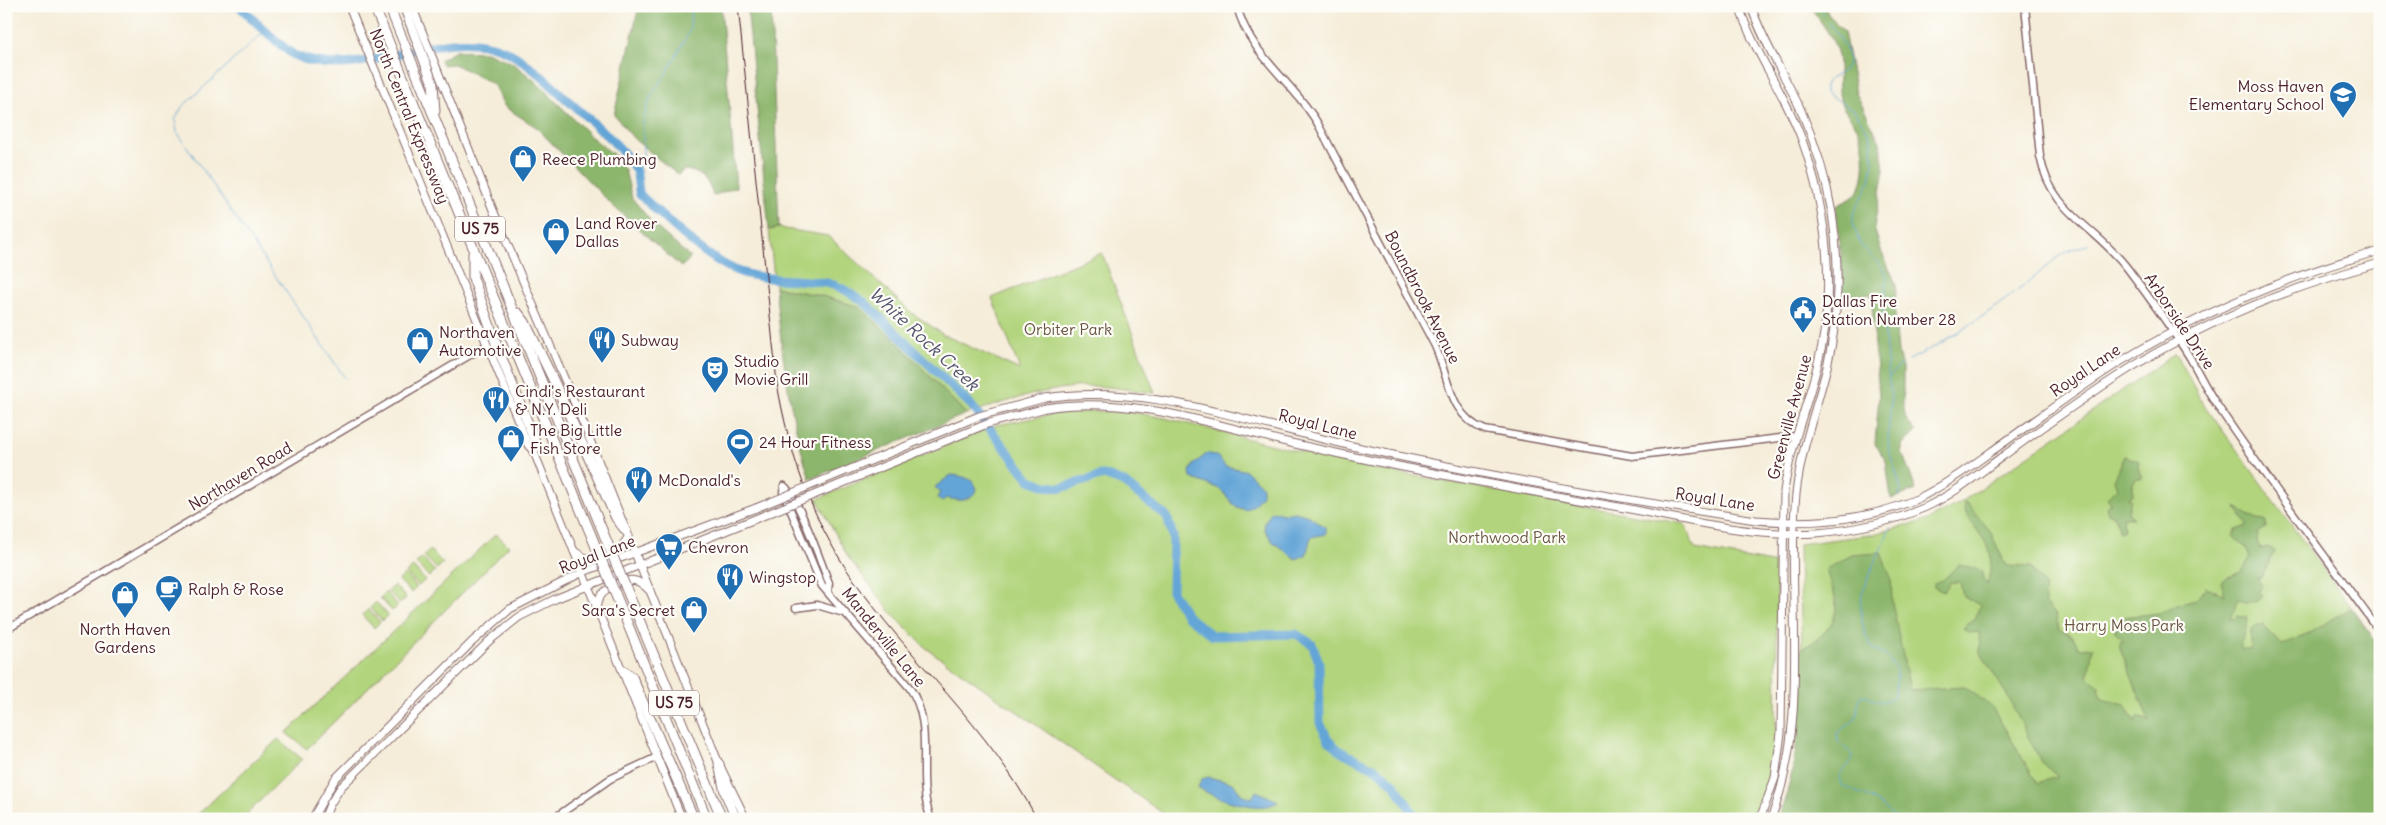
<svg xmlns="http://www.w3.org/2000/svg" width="2386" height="825" font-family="Delius,sans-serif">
	<rect width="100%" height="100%" fill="#fdfcf7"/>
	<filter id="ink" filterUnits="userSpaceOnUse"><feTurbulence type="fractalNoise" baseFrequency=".02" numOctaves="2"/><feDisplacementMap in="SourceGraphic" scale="10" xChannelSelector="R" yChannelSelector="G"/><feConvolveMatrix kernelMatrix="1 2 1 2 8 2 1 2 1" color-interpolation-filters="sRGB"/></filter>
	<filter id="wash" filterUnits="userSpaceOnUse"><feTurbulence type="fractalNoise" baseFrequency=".0096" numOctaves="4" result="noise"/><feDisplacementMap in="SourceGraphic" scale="20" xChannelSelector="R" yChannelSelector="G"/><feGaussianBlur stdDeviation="1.12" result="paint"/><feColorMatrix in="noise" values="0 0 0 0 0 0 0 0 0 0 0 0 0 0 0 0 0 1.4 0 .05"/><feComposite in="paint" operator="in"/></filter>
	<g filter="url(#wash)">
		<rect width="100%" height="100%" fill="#f5edd9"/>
		<g fill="#b1d47c" stroke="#7e7a54">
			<path d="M 779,228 L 828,236 L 912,313 L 944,335 L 1020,370 L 992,298 L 1102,253 L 1155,393 C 1129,390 1101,384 1074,387 C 1037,391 1002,403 966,414 L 898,343 L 859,307 L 822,296 L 775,287 L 769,230 Z"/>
			<path d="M 2176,353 L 2202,402 L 2380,647 L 2380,819 L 1778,819 C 1812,733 1800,635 1799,544 L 1869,535 L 1925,521 L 1960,503 Z"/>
			<path d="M 1095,411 L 1137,413 L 1165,418 L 1353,465 L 1685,524 L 1695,549 L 1777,564 L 1776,743 L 1770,777 L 1755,819 L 1171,819 L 926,648 L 894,616 L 848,557 L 817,499 L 996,425 L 1061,413 Z"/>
			<path d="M 496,534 L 509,546 L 307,749 L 286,733 Z"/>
			<path d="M 430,550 L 443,563 L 437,569 L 424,556 Z"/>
			<path d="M 422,558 L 435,571 L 429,577 L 416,563 Z"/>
			<path d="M 413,567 L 425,580 L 419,586 L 406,573 Z"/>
			<path d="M 405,574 L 417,587 L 411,593 L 399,580 Z"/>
			<path d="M 394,585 L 406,598 L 400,604 L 388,591 Z"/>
			<path d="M 386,592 L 398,606 L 392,611 L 380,598 Z"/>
			<path d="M 376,602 L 388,615 L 382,621 L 370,608 Z"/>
			<path d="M 368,609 L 380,622 L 374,628 L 362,615 Z"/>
			<path d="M 278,739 L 302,759 L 242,819 L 193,819 Z"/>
		</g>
		<g fill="#8cb66c" stroke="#6b6a4c">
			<path d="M 639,6 L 721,6 L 736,187 L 713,196 C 708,179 701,172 684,170 L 678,175 L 634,139 L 614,115 Z"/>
			<path d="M 747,6 L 771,6 L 779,228 L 769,230 Z"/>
			<path d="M 1810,6 L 1825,6 L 1828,14 L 1844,32 L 1856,93 L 1880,142 L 1884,169 L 1874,228 L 1882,253 L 1896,284 L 1895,315 L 1898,353 L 1903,371 L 1903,404 L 1906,419 L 1916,432 L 1902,445 L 1902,452 L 1916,490 L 1891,499 L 1886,461 L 1875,444 L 1879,396 L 1871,294 L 1841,296 L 1841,257 L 1836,206 C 1841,203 1848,201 1853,197 C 1869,183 1866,145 1857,128 C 1853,119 1843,111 1841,102 C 1836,87 1841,71 1838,56 C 1835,38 1819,21 1810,6 Z"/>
			<path d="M 456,51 L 486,52 L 513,63 L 535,81 L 595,140 L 613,154 L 625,170 L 632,198 L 654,225 L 691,258 L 681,267 L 611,204 L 536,127 L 505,107 L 493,84 L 454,64 L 443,65 L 440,60 Z"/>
			<path d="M 775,287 L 822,296 L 859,307 L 898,343 L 966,414 L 810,479 C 789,416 782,352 775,287 Z"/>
			<path d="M 2125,456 L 2139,461 L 2138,468 L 2142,478 L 2137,478 L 2133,483 L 2133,494 L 2128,498 L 2131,499 L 2128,512 L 2133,518 L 2123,517 L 2122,522 L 2124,530 L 2119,532 L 2114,516 L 2108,513 L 2106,507 L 2111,503 L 2107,498 L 2117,488 L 2114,480 Z"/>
			<path d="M 1964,502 L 1967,503 L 1990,531 L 2006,566 L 2030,567 L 2044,585 L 2045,604 L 2056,615 L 2059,629 L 2074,638 L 2078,648 L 2093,647 L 2088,676 L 2099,687 L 2102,699 L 2125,705 L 2135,722 L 2137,717 L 2149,721 L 2120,648 L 2120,642 L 2124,641 L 2115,632 L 2116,623 L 2123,617 L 2160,613 L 2177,605 L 2196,600 L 2206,587 L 2225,595 L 2221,582 C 2227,576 2230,577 2236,574 C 2243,572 2247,563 2250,557 L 2245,546 L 2233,536 L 2236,530 L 2245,527 L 2247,524 L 2236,508 L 2257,520 L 2266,521 L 2266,528 L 2258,533 L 2257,542 L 2260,549 L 2268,547 L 2275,551 L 2261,577 L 2256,578 L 2262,587 L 2258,593 L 2262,596 L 2256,603 L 2246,603 L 2238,599 L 2230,619 L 2234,619 L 2237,616 L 2248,618 C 2248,630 2240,638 2241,650 L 2251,650 L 2251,630 L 2256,625 L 2263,625 L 2282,645 L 2309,633 L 2351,608 L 2380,647 L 2380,819 L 1779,819 C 1799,763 1801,708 1800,649 C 1816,643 1836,626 1836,607 C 1836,595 1829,581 1826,569 L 1852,555 L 1881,553 L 1891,578 L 1892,602 L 1910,690 L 1965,687 L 1992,707 L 2037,783 L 2058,777 L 2041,762 L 2007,695 L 1980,652 L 1979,632 L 1969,633 L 1963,628 L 1975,619 L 1980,605 L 1963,596 L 1960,582 L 1951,582 L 1943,592 L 1934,587 L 1934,583 L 1943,580 L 1959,564 L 1983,571 L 1983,579 L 1987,585 C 1989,576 1992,563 1990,554 C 1987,536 1961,517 1964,502 Z"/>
		</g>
		<g fill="#63a5d7" stroke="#566281">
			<path d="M 1208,453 L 1218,457 L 1225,466 L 1247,471 L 1262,486 L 1262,495 L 1254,505 L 1245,510 L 1235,506 L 1220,489 L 1191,478 L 1190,471 L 1195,463 Z"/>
			<path d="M 951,475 C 962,476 975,478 977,490 C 967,503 961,501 946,498 L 942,502 L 937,498 L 940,492 L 935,487 Z"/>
			<path d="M 1272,511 L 1283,514 L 1295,512 L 1309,516 L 1326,528 L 1326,534 L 1311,537 L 1306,555 L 1296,559 L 1273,542 L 1265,530 L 1264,523 Z"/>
			<path d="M 1208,777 L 1233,783 C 1239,791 1241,797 1252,798 L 1256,791 L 1278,801 C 1265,815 1211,798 1198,787 L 1202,779 Z"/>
		</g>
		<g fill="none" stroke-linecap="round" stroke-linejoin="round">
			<g stroke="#63a5d7" stroke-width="1">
				<path d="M 1818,6 L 1824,15"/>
				<path d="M 1828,22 C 1834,31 1842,39 1846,49 C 1857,82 1822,68 1825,92 L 1855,111 L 1871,137 L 1873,160 L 1870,181 L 1853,214 L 1853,223 L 1860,244 L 1882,267 L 1887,276 L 1883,318 L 1891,400 L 1888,438 L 1889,450 L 1901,489 L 1899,497"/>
				<path d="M 266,30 L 182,107 L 175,120 L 177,132 L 345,378"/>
				<path d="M 637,171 L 643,158 L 643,123 L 650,97 L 665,76 L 690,30 L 691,6"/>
				<path d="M 1909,360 C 1951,340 1988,313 2025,285 C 2048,267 2057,251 2088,245"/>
				<path d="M 1890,376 L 1901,364"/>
				<path d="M 1890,528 L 1862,593 C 1859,608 1862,633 1871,646 C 1874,650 1880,652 1884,655 C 1899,666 1899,681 1893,697 L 1885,701 L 1876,701 L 1866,695 L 1861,696 L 1858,700 C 1858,726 1852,720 1837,733 L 1838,742 L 1853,755 C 1851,769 1835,770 1841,785 L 1876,801 L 1897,819"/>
			</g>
			<path stroke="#63a5d7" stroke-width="9" d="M 239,6 C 251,17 285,51 296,56 C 364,85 436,23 501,49 C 522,57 547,81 564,97 C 588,119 618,141 635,169 C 639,176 637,187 640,195 C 666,219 712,266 747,274 C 773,281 800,279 826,283 C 840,286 852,294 864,302 L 971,405 L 1030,480 L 1046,486 L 1061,488 L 1104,475 L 1123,482 L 1167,517 L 1173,536 L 1172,592 L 1187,616 L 1213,636 L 1296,634 L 1312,644 L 1319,662 L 1320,723 L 1329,741 L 1340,751 L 1378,770 L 1394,784 L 1417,819"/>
		</g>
	</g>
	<g filter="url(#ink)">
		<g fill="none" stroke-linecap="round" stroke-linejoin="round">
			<defs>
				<g id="tertiary">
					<path d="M 1237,6 C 1249,55 1294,82 1318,124 L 1435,346 C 1449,377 1449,416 1485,430 L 1632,456 L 1796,436"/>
					<path d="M 2025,6 L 2040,156 C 2051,214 2095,225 2128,269 C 2149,297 2170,326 2189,356 C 2199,373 2207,391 2219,408 C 2270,484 2326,557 2380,632"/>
					<path d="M 784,486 L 783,492 L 822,586 L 909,687 C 937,726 914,776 931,819"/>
					<path d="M 784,486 C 797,494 822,565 829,583 L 828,591"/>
					<path d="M 796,608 L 817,605 L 844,613"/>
					<path d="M 6,630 L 487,345"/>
					<path d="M 553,819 L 610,779 L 657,757"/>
				</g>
				<g id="secondary">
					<path d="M 349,6 L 528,445 L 534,452 L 682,819"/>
					<path d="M 412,6 L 493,210 L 586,430 L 719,764 L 746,819"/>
					<path d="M 1739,6 C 1754,53 1785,93 1802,140 C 1827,210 1837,294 1817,367 C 1806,409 1790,448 1784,491 L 1781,733 L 1775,778 L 1760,819"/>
					<path d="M 1751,6 C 1763,42 1784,74 1800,108 C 1815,142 1826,177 1832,213 C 1840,263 1839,318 1827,367 C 1816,411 1801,448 1796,494 C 1786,601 1811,716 1771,819"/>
					<path d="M 1045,398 C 1148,382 1252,424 1352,446 C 1485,476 1621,499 1756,520 C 1812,525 1867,521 1919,498 C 1945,485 1969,468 1992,451 C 2035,421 2078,388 2123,360 C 2203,312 2289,275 2380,251"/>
					<path d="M 1046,408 C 1129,395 1211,424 1291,443 C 1399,468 1509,488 1619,507 C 1683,519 1750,537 1816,533 C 1853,530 1892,522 1926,507 C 1954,494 1978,474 2003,456 C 2045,426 2087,395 2132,367 C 2209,320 2293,286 2380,263"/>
					<path d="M 574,551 L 587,559 L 594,559 L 620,549 L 629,536"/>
					<path d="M 597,604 C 599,591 623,577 636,581 C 641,582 646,587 650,591"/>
					<path d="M 312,819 L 335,779 L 472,642 L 510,609 L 583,572 L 756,508"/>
					<path d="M 324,819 L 330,804 L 341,787 L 489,641 L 519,617 L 555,599 L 760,517"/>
				</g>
				<g id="motorway">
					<path d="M 374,6 L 598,552"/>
					<path d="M 389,6 L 609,547"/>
					<path d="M 404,6 L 433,84 L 435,111"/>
					<path d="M 473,253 L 473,278 L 497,346 L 535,441 L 534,452"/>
					<path d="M 518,313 L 525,322 L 551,375 L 616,518 L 626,531"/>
					<path d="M 626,588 L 722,819"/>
					<path d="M 615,593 L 707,819"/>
					<path d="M 624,671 L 632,677 L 694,819"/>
					<path d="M 719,764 L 725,792 L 736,819"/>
				</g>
			</defs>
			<use href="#tertiary" stroke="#866768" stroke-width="9"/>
			<use href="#secondary" stroke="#866768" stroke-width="9"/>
			<use href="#motorway" stroke="#866768" stroke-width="11"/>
			<use href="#tertiary" stroke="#fff" stroke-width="6"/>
			<use href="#secondary" stroke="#fff" stroke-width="7"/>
			<use href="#motorway" stroke="#fff" stroke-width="9"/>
			<path stroke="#4a1f2b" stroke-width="1" d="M 738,6 L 777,383 C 789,453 811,518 851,576 C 909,660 989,727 1037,819"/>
			<defs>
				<g id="secondary-bridge">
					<path d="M 756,508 L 979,416 L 1045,398"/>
					<path d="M 760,517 L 987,424 L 1046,408"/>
				</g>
				<g id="motorway-bridge">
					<path d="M 609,547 L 626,588"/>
					<path d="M 598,552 L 615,593"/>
				</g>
			</defs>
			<use href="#secondary-bridge" stroke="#866768" stroke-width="9" stroke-linecap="butt"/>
			<use href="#motorway-bridge" stroke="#866768" stroke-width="11" stroke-linecap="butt"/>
			<use href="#secondary-bridge" stroke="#fff" stroke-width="7"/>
			<use href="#motorway-bridge" stroke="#fff" stroke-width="9"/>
		</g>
	</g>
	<defs>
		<symbol id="school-pin" viewBox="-11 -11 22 30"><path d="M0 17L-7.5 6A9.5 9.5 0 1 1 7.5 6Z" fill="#1f6fb2" stroke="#fdfcf7"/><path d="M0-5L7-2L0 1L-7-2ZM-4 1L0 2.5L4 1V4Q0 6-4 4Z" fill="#fff"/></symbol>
		<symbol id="shop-pin" viewBox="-11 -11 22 30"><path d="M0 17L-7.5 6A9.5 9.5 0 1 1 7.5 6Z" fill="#1f6fb2" stroke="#fdfcf7"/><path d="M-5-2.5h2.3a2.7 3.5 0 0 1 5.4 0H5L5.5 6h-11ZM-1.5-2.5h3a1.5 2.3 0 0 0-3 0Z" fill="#fff"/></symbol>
		<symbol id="civic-pin" viewBox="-11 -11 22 30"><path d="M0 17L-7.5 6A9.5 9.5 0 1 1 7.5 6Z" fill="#1f6fb2" stroke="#fdfcf7"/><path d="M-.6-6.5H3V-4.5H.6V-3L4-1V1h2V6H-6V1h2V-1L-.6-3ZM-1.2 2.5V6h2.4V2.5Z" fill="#fff"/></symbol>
		<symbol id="restaurant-pin" viewBox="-11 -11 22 30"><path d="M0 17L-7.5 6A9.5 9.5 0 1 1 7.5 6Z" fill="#1f6fb2" stroke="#fdfcf7"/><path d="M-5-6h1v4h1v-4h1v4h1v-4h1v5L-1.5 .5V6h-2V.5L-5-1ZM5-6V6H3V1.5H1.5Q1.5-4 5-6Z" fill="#fff"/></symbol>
		<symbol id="theatre-pin" viewBox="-11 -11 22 30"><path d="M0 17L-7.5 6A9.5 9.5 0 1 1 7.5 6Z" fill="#1f6fb2" stroke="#fdfcf7"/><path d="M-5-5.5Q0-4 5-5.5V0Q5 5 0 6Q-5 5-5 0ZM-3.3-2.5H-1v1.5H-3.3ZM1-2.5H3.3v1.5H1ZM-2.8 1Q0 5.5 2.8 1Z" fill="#fff"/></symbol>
		<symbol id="stadium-pin" viewBox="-11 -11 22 30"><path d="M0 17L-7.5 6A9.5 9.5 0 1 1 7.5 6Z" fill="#1f6fb2" stroke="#fdfcf7"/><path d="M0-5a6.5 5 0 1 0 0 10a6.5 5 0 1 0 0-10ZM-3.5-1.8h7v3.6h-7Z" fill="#fff"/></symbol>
		<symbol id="supermarket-pin" viewBox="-11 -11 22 30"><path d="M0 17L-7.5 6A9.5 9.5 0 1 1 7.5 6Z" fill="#1f6fb2" stroke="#fdfcf7"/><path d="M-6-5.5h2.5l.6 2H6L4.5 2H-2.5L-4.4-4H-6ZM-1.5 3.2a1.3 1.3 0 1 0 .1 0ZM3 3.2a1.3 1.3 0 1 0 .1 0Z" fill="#fff"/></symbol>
		<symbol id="cafe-pin" viewBox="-11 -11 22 30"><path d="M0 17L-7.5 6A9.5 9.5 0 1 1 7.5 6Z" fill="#1f6fb2" stroke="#fdfcf7"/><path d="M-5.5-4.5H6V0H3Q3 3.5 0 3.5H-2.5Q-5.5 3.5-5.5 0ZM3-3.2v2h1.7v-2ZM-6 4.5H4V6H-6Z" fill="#fff"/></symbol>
	</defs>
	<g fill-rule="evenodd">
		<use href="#school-pin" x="2327" y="79" width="32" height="43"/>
		<use href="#shop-pin" x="507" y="143" width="32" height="43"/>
		<use href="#shop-pin" x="540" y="216" width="32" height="43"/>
		<use href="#civic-pin" x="1787" y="294" width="32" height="43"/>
		<use href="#restaurant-pin" x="586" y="324" width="32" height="43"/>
		<use href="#shop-pin" x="404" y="325" width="32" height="43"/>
		<use href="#theatre-pin" x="699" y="354" width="32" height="43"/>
		<use href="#restaurant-pin" x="480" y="384" width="32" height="43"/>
		<use href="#shop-pin" x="495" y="423" width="32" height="43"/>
		<use href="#stadium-pin" x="724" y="426" width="32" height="43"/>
		<use href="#restaurant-pin" x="623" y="464" width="32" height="43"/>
		<use href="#supermarket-pin" x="653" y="531" width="32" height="43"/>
		<use href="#restaurant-pin" x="714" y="561" width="32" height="43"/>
		<use href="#cafe-pin" x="153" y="573" width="32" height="43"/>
		<use href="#shop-pin" x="109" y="579" width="32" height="43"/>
		<use href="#shop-pin" x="678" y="594" width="32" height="43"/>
	</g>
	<g text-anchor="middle" stroke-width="4.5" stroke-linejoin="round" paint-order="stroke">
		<g fill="#fdfcf7" stroke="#806168" stroke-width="1">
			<rect x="455" y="216.5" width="50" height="25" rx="4"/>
			<rect x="649" y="690.5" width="50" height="25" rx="4"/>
		</g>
		<g font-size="15" font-weight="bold" fill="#4a1f2b">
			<text x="480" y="234">US 75</text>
			<text x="674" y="708">US 75</text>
		</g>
		<g font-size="16" fill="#4a1f2b" stroke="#fdfcf7" text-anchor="start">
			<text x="2324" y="92" text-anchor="end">Moss Haven<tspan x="2324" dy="18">Elementary School</tspan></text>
			<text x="542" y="165">Reece Plumbing</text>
			<text x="575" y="229">Land Rover<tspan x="575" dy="18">Dallas</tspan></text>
			<text x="1822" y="307">Dallas Fire<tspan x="1822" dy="18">Station Number 28</tspan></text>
			<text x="439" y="338">Northaven<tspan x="439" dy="18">Automotive</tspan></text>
			<text x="621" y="346">Subway</text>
			<text x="734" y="367">Studio<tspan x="734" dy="18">Movie Grill</tspan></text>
			<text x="515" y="397">Cindi's Restaurant<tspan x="515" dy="18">&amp; N.Y. Deli</tspan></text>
			<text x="530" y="436">The Big Little<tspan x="530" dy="18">Fish Store</tspan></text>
			<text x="759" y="448">24 Hour Fitness</text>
			<text x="658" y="486">McDonald's</text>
			<text x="688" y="553">Chevron</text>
			<text x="749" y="583">Wingstop</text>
			<text x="188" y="595">Ralph &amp; Rose</text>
			<text x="675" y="616" text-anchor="end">Sara's Secret</text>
			<text x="125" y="635" text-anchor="middle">North Haven<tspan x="125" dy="18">Gardens</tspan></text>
		</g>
		<g font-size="16" fill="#4a1f2b" stroke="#fdfcf7">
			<text transform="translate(410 116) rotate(68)" y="6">North Central Expressway</text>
			<text transform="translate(1423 297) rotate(63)" y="6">Boundbrook Avenue</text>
			<text transform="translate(2180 321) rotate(56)" y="6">Arborside Drive</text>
			<text transform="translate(2085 370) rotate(-34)" y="6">Royal Lane</text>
			<text transform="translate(1789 417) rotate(-75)" y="6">Greenville Avenue</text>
			<text transform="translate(1318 424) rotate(14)" y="6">Royal Lane</text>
			<text transform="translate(240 476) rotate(-31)" y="6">Northaven Road</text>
			<text transform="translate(1715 499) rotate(9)" y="6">Royal Lane</text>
			<text transform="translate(597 554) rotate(-21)" y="6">Royal Lane</text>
			<text transform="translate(884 637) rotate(51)" y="6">Manderville Lane</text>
		</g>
		<g font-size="16" fill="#695543" stroke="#fdfcf7">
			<text x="1068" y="335">Orbiter Park</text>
			<text x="1507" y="543">Northwood Park</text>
			<text x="2124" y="631">Harry Moss Park</text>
		</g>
		<g font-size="18" font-style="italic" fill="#545570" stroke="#fdfcf7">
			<text transform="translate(924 339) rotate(43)" y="6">White Rock Creek</text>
		</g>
	</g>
	<rect width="2386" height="825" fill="none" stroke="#fdfcf7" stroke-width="25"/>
</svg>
